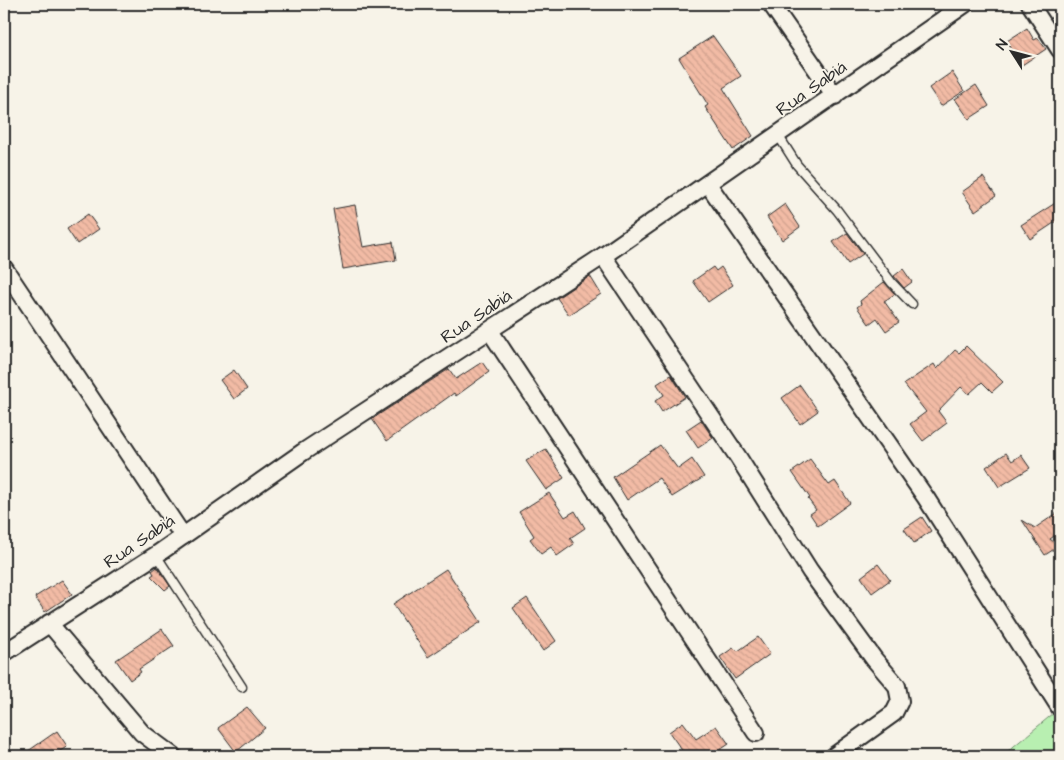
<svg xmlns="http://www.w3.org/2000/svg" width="1064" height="760" font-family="'Architects Daughter',sans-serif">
	<defs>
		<pattern id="building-back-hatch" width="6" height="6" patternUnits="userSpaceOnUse" patternTransform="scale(1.25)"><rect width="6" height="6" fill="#f2bba5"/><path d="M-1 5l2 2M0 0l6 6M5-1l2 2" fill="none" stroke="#d0a18e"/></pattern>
	</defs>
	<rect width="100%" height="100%" fill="#f7f3e8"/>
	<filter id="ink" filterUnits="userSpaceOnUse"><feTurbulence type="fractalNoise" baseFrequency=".02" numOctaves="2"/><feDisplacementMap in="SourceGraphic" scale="10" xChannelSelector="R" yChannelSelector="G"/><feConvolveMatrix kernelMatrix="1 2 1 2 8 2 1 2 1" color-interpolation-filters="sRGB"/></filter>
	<g filter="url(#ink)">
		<path fill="#b8efb1" stroke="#728d6e" d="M 1060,708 L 1060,756 L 1002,756 Z"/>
		<g fill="url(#building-back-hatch)" stroke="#2b2b2b">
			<path d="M 1027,28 L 1034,40 L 1038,38 L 1046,49 L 1022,65 L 1007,41 Z"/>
			<path d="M 713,36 L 741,76 L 723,88 L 753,136 L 733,150 L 705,107 L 708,105 L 679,58 Z"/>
			<path d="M 952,72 L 964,91 L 941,106 L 929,88 Z"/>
			<path d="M 976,85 L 989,106 L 969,119 L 955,99 Z"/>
			<path d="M 983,177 L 996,196 L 975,211 L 962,192 Z"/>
			<path d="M 1060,200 L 1060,219 L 1030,239 L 1021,225 Z"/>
			<path d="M 785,204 L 800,227 L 782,240 L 767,217 Z"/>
			<path d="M 355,205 L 363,247 L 393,242 L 396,260 L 343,269 L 333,209 Z"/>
			<path d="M 88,214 L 99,229 L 77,244 L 67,229 Z"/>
			<path d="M 847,233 L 863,254 L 848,264 L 833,242 Z"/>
			<path d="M 713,267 L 716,271 L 721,267 L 733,285 L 708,302 L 693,281 Z"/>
			<path d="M 903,269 L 912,282 L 904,288 L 894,276 Z"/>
			<path d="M 590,276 L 601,294 L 569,315 L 557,298 Z"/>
			<path d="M 884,282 L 895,294 L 884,301 L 899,322 L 886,331 L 877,318 L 869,324 L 857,307 L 861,304 L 860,301 Z"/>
			<path d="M 966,346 L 1003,382 L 992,392 L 982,382 L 969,394 L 961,387 L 938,411 L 947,423 L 923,441 L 910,424 L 926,412 L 904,384 L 934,364 L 937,369 L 955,350 L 959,353 Z"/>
			<path d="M 482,362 L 489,372 L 456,396 L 454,393 L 387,441 L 372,419 L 449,369 L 456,379 Z"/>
			<path d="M 234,370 L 247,389 L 234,399 L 220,380 Z"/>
			<path d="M 671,375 L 685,397 L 662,412 L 655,401 L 664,395 L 657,384 Z"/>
			<path d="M 800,385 L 818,411 L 800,424 L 782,398 Z"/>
			<path d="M 701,420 L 713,438 L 698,448 L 686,430 Z"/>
			<path d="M 660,445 L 678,469 L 692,459 L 704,477 L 672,497 L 659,478 L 627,500 L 613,477 Z"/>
			<path d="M 546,449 L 564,478 L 546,490 L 526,461 Z"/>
			<path d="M 1006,453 L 1012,461 L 1021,455 L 1030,468 L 999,487 L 986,467 Z"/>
			<path d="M 810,459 L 829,485 L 835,481 L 850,503 L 818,526 L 810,514 L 816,510 L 808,499 L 810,498 L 792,472 Z"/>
			<path d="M 549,493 L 565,517 L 575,511 L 585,528 L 570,538 L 574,544 L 557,556 L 551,547 L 541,554 L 530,539 L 534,536 L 519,512 Z"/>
			<path d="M 1060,511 L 1060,532 L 1050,539 L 1059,546 L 1045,555 L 1022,520 L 1035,528 Z"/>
			<path d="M 922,517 L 931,531 L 914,543 L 904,529 Z"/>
			<path d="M 878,564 L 890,580 L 872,593 L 861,577 Z"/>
			<path d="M 157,567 L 170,586 L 165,590 L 151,576 L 154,574 L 152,571 Z"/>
			<path d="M 446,569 L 481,622 L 428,657 L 393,604 Z"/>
			<path d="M 62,580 L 72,594 L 45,612 L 35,597 Z"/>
			<path d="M 527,598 L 556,641 L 543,651 L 513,608 Z"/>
			<path d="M 162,629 L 174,646 L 139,669 L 141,672 L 130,680 L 116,660 Z"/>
			<path d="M 758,637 L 770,654 L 735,679 L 720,657 L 733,648 L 738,651 Z"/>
			<path d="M 247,707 L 265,728 L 236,752 L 218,728 Z"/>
			<path d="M 683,722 L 696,739 L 716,726 L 729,744 L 711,756 L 686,756 L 669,732 Z"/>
			<path d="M 57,731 L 67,746 L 65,748 L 52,756 L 21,756 Z"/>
		</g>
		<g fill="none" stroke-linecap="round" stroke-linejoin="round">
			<defs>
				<g id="lane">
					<path d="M 778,135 L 797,165 L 837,210 L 892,283 L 912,304"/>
					<path d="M 156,555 L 242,687"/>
				</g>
				<g id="street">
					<path d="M 771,4 L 835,96"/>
					<path d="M 1030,4 L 1060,50"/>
					<path d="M 708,184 L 926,498 L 1060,708"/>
					<path d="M 603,256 L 738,457 L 810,571 L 874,659 L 897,686 L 900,701 L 894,713 L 834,756"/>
					<path d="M 4,268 L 183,536"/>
					<path d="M 490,331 L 756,733"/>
					<path d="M 49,623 L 142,733 L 173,756"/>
					<path d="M 4,653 L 156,555 L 303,452 L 603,256 L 965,4"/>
				</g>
			</defs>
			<use href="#lane" stroke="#2b2b2b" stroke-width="11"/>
			<use href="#street" stroke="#2b2b2b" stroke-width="20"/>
			<use href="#lane" stroke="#f7f3e8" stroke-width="8"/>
			<use href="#street" stroke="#f7f3e8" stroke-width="16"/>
		</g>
	</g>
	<g text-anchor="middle" stroke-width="4" stroke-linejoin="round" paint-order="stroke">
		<g font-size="18" fill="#2b2b2b" stroke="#f7f3e8">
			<text transform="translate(811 88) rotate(-35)" y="6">Rua Sabiá</text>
			<text transform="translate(476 316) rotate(-34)" y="6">Rua Sabiá</text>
			<text transform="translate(139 541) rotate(-34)" y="6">Rua Sabiá</text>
		</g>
	</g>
	<rect width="1064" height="760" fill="none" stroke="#f7f3e8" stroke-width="20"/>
	<rect x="10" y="10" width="1044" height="740" fill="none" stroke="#2b2b2b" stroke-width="2" filter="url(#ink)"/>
	<g transform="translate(1012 52) rotate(306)" stroke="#f7f3e8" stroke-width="4" paint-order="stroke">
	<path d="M0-4L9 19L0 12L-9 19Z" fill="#2b2b2b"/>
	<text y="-8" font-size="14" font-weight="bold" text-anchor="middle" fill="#2b2b2b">N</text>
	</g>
</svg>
